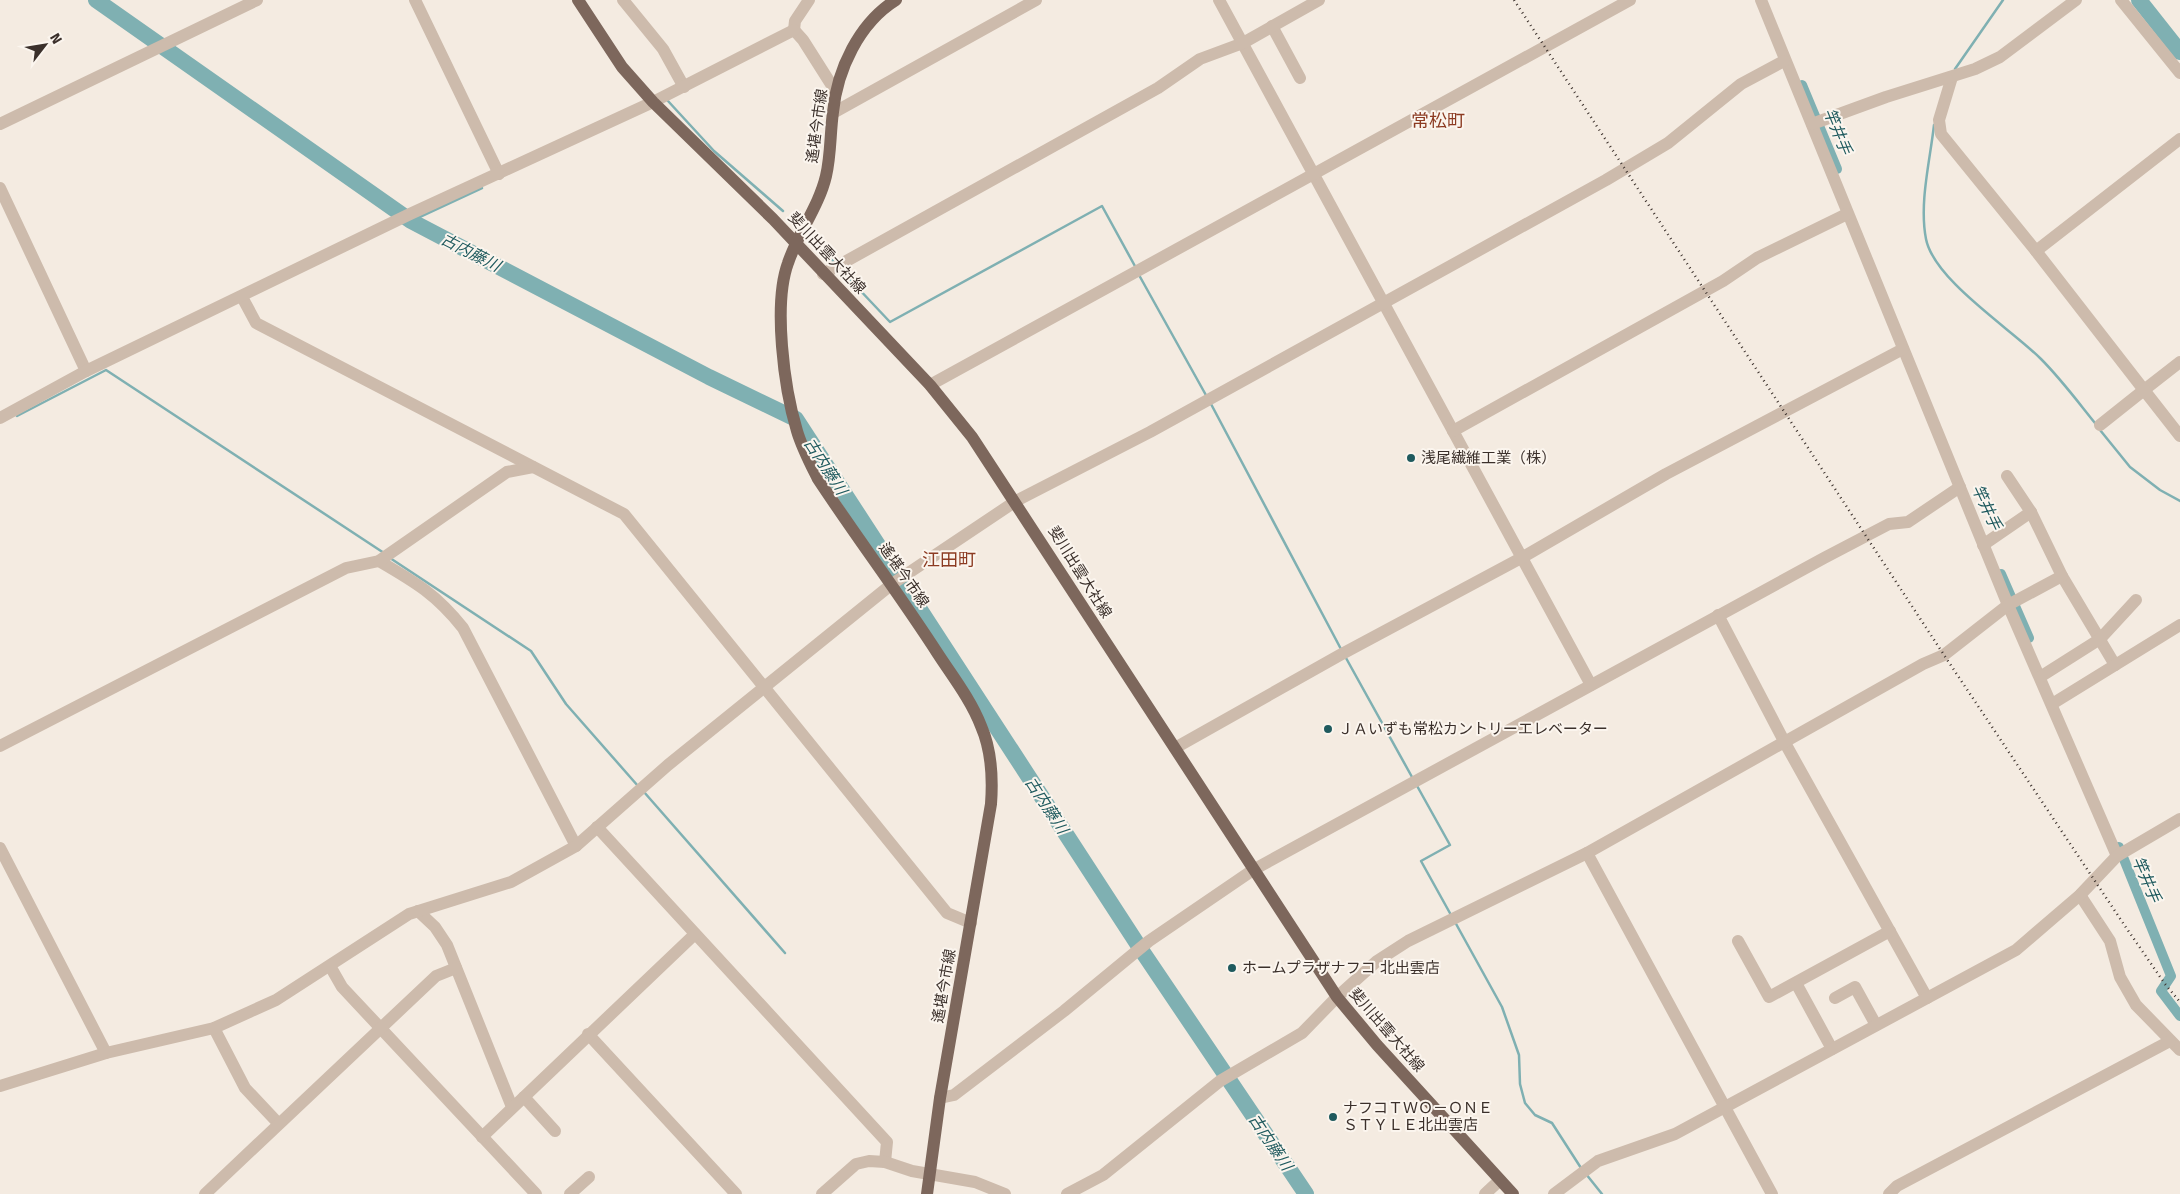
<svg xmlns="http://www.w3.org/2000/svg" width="2180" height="1194" font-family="'Fira Sans','Noto Sans JP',sans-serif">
	<rect width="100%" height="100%" fill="#f4ebe1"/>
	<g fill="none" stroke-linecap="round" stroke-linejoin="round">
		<g stroke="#7fb0b2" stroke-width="2.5">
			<path d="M 1955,69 L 2003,0"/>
			<path d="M 668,101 L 714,151 L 783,211"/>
			<path d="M 1934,125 C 1930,161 1919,203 1926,239 C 1934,280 2011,329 2041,359 C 2061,379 2078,402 2095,423"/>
			<path d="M 411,221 L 482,188"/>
			<path d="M 817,245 L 834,262"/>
			<path d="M 839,268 L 890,322 L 1102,206 L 1136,268"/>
			<path d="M 1139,275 L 1207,397"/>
			<path d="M 1211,404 L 1342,651"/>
			<path d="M 17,416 L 106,370 L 384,553"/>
			<path d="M 2100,430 L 2130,467 L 2160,490 L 2180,501"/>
			<path d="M 390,558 L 531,651 L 566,704 L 638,786"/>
			<path d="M 1346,658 L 1412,777"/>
			<path d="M 1416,784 L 1450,845 L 1421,861 L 1451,915"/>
			<path d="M 644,792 L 785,953"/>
			<path d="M 1455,922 L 1502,1007 L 1519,1055 L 1520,1084 L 1525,1103 L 1535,1115 L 1552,1123 L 1581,1168"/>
			<path d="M 1586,1174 L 1602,1194"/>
		</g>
		<g stroke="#7fb0b2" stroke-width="10">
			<path d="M 1802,85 L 1837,169"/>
			<path d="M 2001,574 L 2029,638"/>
			<path d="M 2119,847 L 2171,976 L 2161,991 L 2180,1016"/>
		</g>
		<g stroke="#7fb0b2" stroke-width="16">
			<path d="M 96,0 L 411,221 L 709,377 L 796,419 L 1142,951 L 1306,1194"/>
			<path d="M 2139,0 L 2180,52"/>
		</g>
		<g stroke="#cdbbac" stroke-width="12">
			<path d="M 415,0 L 499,174"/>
			<path d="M 623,0 L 663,49 L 684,87"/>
			<path d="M 1219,0 L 1591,685"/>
			<path d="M 1761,0 L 2008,605 L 2117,856"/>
			<path d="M 2121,0 L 2180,73"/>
			<path d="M 1272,26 L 1300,78"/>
			<path d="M 794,30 L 803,40 L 836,92"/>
			<path d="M 794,30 L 795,21 L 809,0"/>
			<path d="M 1952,77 L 1939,120 L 1941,134 L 2036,251 L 2144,390 L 2180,362"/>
			<path d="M 833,113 L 1036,0"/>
			<path d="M 0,124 L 257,0"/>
			<path d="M 1812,124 L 1886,97 L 1975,69 L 2000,57 L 2076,0"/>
			<path d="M 0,188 L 86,371"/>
			<path d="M 2036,251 L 2180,139"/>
			<path d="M 823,274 L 1158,88 L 1200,59 L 1243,43 L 1319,0"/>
			<path d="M 242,297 L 256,323 L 624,514 L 947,913 L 971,923"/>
			<path d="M 930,385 L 1630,0"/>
			<path d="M 0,418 L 86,371 L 410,214 L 653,102 L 794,30"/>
			<path d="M 2100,425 L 2144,390 L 2180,436"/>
			<path d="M 1453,431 L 1723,281 L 1757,258 L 1847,214"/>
			<path d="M 2007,476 L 2031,512 L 2062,576 L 2115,665"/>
			<path d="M 1983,545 L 2031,512"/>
			<path d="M 379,561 C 415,582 436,594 463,628 L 576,846"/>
			<path d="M 1718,615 L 1785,743 L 1927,998"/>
			<path d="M 2040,677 L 2100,639 L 2136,600"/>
			<path d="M 2052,704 L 2180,625"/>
			<path d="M 0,746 L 346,568 L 379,561 L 507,472 L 533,467"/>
			<path d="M 1175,748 L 1340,655 L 1523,557 L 1666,474 L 1903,349"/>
			<path d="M 597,827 L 887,1142 L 885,1162"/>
			<path d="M 0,848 L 106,1053"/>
			<path d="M 1587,853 L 1772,1194"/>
			<path d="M 2080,895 L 2110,941 L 2120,977 L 2136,1005 L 2180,1050"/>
			<path d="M 418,911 L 435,927 L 447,945 L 512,1107"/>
			<path d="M 1738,941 L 1769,997 L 1890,931"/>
			<path d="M 330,966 L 342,987 L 536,1194"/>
			<path d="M 1796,983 L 1832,1049"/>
			<path d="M 1835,998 L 1855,987 L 1876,1025"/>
			<path d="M 214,1028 L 245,1088 L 278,1123"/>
			<path d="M 588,1034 L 736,1194"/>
			<path d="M 0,1086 L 106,1053 L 214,1028 L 276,1000 L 409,914 L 511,882 L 576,846 L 668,765 L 892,584 L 1016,501 L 1150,432 L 1606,180 L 1668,143 L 1741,84 L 1784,61"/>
			<path d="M 524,1097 L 555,1131"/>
			<path d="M 940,1098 L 954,1095 L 1064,1011 L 1149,941 L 1253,870 L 1824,558 L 1889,524 L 1908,522 L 1960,487"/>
			<path d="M 482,1137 L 695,934"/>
			<path d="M 205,1194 L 436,976 L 456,968"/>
			<path d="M 570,1194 L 589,1177"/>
			<path d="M 822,1194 L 856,1164 L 869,1161 L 885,1162 L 912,1171 L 975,1182 L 1005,1194"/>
			<path d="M 1067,1194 L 1103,1175 L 1220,1081 L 1302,1033 L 1337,997 L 1377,961 L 1408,941 L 1587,853 L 1923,664 L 1944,655 L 2008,605 L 2062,576"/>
			<path d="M 1485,1194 L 1500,1180"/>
			<path d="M 1554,1194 L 1598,1161 L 1675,1134 L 2016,950 L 2080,895 L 2117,856 L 2180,819"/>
			<path d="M 1889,1194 L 1897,1186 L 2170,1041"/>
		</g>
		<g stroke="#7d675c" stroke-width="12">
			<path d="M 578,0 L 622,67 L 653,102 L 773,219 L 930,385 L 972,437 L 1337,997 L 1377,1045 L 1513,1194"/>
			<path d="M 896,0 C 859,23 837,70 833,112 C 830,134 831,155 826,176 C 819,206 798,233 788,263 C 773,304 784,388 797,431 C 802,448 810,463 818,479 C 857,538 900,595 938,654 C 953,677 971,700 981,726 C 992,751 993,777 991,804 L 940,1098 L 927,1194"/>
		</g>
		<path stroke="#3b302b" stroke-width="2.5" stroke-dasharray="1 4" stroke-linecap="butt" d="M 1514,0 L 1944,655 L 2125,926 L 2165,984 L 2180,1002"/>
	</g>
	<g fill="#1f5a5e" stroke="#fbf5ee" stroke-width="2">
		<circle cx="1411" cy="458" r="5"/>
		<circle cx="1328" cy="729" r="5"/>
		<circle cx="1232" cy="968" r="5"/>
		<circle cx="1333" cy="1117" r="5"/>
	</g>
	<g text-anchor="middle" stroke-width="4" stroke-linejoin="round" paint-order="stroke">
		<g font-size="15" fill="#3b302b" stroke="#fbf5ee">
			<text transform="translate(817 126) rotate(-82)" y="5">遙堪今市線</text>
			<text transform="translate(827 253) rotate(47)" y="5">斐川出雲大社線</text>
			<text transform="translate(1080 572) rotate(58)" y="5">斐川出雲大社線</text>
			<text transform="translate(904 575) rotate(55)" y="5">遙堪今市線</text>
			<text transform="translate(944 986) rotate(-80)" y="5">遙堪今市線</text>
			<text transform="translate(1387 1030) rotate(49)" y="5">斐川出雲大社線</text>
		</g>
		<g font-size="15" fill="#3b302b" stroke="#fbf5ee" text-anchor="start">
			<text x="1421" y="463">浅尾繊維工業（株）</text>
			<text x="1338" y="734">ＪＡいずも常松カントリーエレベーター</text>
			<text x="1242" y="973">ホームプラザナフコ 北出雲店</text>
			<text x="1343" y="1113">ナフコＴＷＯ－ＯＮＥ<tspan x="1343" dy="17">ＳＴＹＬＥ北出雲店</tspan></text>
		</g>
		<g font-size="16" font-style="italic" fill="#1f5a5e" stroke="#fbf5ee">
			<text transform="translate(1838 131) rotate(68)" y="6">竿井手</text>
			<text transform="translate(471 252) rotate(27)" y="6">古内藤川</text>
			<text transform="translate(826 466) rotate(57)" y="6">古内藤川</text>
			<text transform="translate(1987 507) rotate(65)" y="6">竿井手</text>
			<text transform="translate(1047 805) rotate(57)" y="6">古内藤川</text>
			<text transform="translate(2147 879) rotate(67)" y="6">竿井手</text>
			<text transform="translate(1271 1142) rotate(56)" y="6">古内藤川</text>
		</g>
		<g font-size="18" fill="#8c3b22" stroke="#fbf5ee">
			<text x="1438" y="127">常松町</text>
			<text x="949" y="566">江田町</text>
		</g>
	</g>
	<g transform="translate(45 45) rotate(59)" stroke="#fbf5ee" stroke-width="4" paint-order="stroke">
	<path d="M0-4L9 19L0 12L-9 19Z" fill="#3b302b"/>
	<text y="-8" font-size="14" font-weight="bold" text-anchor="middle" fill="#3b302b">N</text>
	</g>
</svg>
